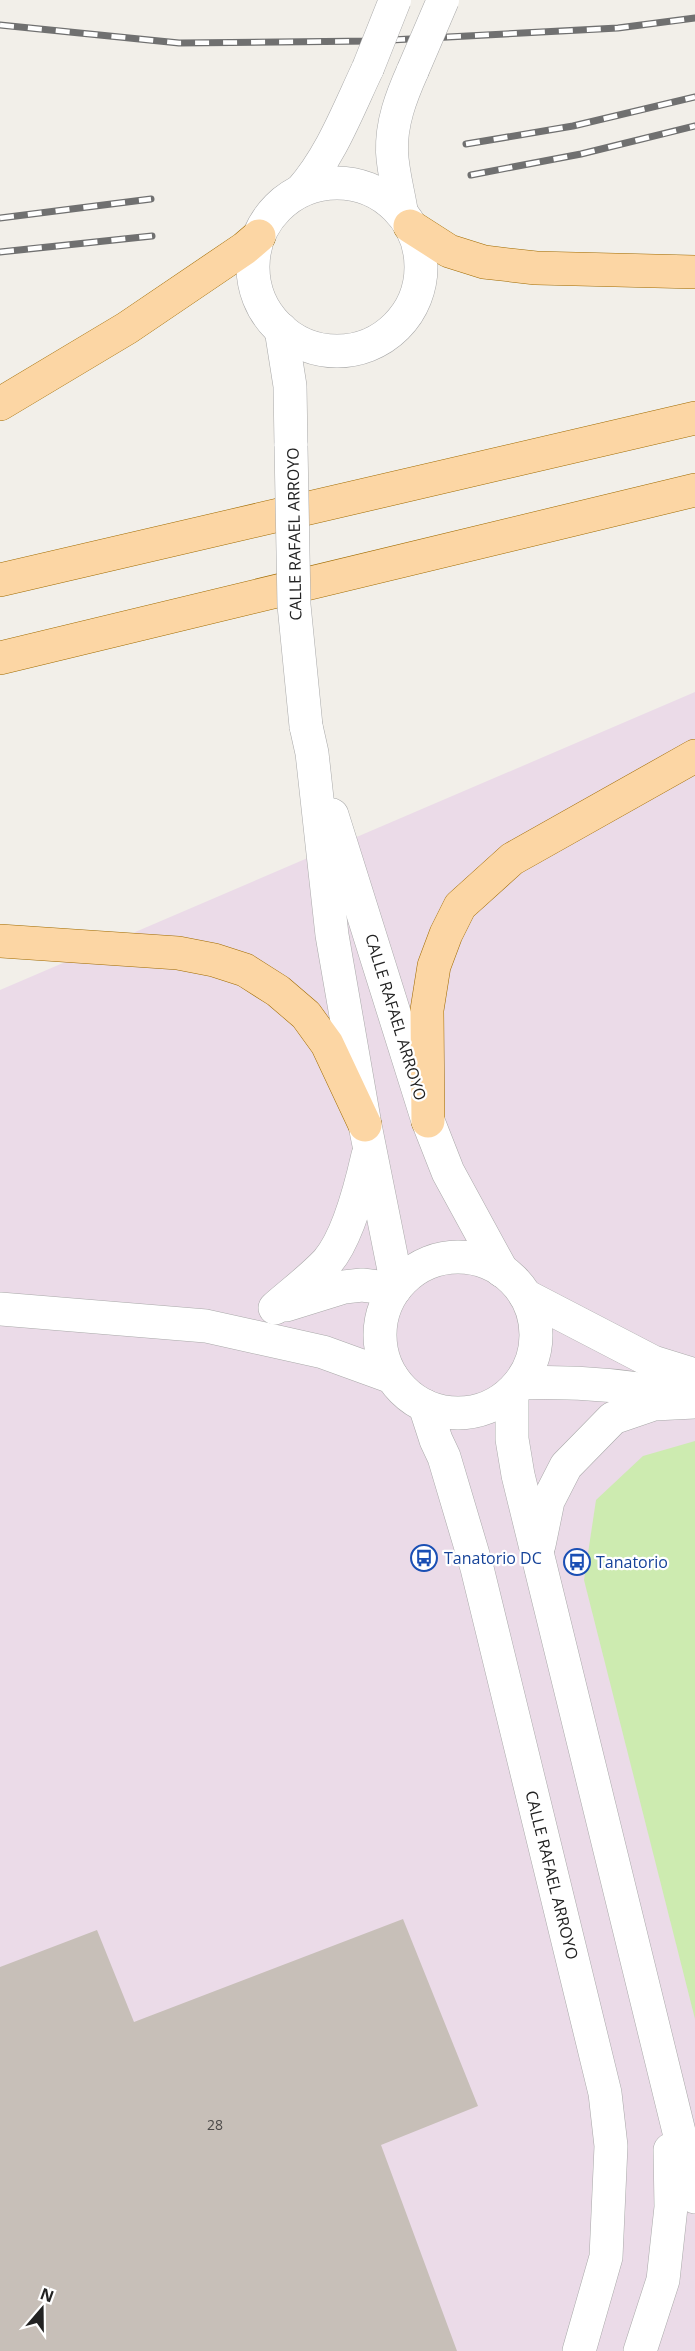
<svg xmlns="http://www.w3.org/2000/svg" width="695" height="2351" font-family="'Open Sans',sans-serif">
	<rect width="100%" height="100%" fill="#f2efe9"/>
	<path fill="#ebdbe8" d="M 695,692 L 695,2351 L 0,2351 L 0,990 Z"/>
	<path fill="#cdebb0" d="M 695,1441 L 695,2019 L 584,1580 L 596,1500 L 643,1456 Z"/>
	<path fill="#c7bfb8" d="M 403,1919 L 478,2106 L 381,2145 L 457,2351 L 0,2351 L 0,1967 L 97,1930 L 134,2022 Z"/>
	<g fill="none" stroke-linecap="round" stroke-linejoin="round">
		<defs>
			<g id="minor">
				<path d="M 300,191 C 331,156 348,110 368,68"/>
				<path d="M 402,213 C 399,193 393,173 392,152 C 391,123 401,97 413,70"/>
			</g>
			<g id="tertiary">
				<circle cx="337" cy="267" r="84"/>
				<path d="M 281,329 L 290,386 L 291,446"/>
				<path d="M 306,726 L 312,753 L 332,935 L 365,1125 L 397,1285"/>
				<path d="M 332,815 L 428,1121 L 448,1172 L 502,1271"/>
				<circle cx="458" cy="1335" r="78"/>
				<path d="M 526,1296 L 653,1362 L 695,1375"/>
				<path d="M 286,1305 L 344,1287 L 362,1285 L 395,1289"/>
				<path d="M 275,1308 C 292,1293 311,1279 327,1262 C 348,1238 361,1186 368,1155"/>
				<path d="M 0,1309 L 206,1326 L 323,1352 L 392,1377"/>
				<path d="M 520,1383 C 573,1381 624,1385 676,1395"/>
				<path d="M 512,1392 L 512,1439 L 518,1475 L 695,2197"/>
				<path d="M 425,1406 L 436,1440 L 444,1457 L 477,1568 L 605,2093 L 611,2146 L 606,2257 L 579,2351"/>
				<path d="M 539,1545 L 548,1501 L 566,1466 L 613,1418 L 654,1404 L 695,1402"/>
				<path d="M 640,2351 L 663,2280 L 671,2207 L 670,2150"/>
			</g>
			<g id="primary">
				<path d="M 410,226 L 449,251 L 484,262 L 536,268 L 695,272"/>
				<path d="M 0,404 L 127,328 L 245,248 L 259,236"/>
				<path d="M 0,580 L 695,418"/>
				<path d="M 0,658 L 695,490"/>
				<path d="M 0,941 L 178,953 L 214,960 L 245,970 L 278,991 L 306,1015 L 327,1044 L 365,1125"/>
				<path d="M 428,1121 L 427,1010 L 434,966 L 446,934 L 460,906 L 512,859 L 695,756"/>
			</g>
		</defs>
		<use href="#minor" stroke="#a9a9a9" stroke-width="33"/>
		<use href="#tertiary" stroke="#a9a9a9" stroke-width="34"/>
		<use href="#primary" stroke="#a06b00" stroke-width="34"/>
		<use href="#minor" stroke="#fff" stroke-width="32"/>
		<use href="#tertiary" stroke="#fff" stroke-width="33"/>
		<use href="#primary" stroke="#fcd6a4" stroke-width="33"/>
		<defs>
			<g id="rail">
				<path d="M 0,25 L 179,43 L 372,41 L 618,28 L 695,18"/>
				<path d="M 466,144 L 573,126 L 695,97"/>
				<path d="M 471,175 L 581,154 L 695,126"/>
				<path d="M 0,218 L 151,199"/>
				<path d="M 0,252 L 152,236"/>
			</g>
		</defs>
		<use href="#rail" stroke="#707070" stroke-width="7"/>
		<use href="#rail" stroke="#fff" stroke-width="4.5" stroke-dasharray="14" stroke-linecap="butt"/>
		<defs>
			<g id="minor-bridge">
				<path d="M 368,68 L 395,0"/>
				<path d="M 413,70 L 443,0"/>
			</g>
			<path id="tertiary-bridge" d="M 291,446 L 294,605 L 306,726"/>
		</defs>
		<use href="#minor-bridge" stroke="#a9a9a9" stroke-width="33" stroke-linecap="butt"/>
		<use href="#tertiary-bridge" stroke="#a9a9a9" stroke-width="34" stroke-linecap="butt"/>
		<use href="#minor-bridge" stroke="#fff" stroke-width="32"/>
		<use href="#tertiary-bridge" stroke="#fff" stroke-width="33"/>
	</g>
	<defs>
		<symbol id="bus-ring" viewBox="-11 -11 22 22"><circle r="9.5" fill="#fff" stroke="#1a4fb4" stroke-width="1.5"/><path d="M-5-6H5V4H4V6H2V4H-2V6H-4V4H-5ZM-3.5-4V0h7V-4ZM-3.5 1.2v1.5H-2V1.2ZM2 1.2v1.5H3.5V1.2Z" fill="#1a4fb4"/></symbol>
	</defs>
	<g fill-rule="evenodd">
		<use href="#bus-ring" x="409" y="1543" width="30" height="30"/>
		<use href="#bus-ring" x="562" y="1547" width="30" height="30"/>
	</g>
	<g text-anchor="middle" stroke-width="4.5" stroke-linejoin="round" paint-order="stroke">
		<g font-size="14" fill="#4b4948">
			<text x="215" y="2130">28</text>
		</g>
		<g font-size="16" fill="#222" stroke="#fff">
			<text transform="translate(294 534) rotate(-91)" y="6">CALLE RAFAEL ARROYO</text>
			<text transform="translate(396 1017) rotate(73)" y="6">CALLE RAFAEL ARROYO</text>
			<text transform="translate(552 1875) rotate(76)" y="6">CALLE RAFAEL ARROYO</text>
		</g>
		<g font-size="16" fill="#164399" stroke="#fff" text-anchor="start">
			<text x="444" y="1564">Tanatorio DC</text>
			<text x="596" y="1568">Tanatorio</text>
		</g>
	</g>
	<g transform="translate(42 2309) rotate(20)" stroke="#ffffff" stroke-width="4.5" paint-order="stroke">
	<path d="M0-4.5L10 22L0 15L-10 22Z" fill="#222222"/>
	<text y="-9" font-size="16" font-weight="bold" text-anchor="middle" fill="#222222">N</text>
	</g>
</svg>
